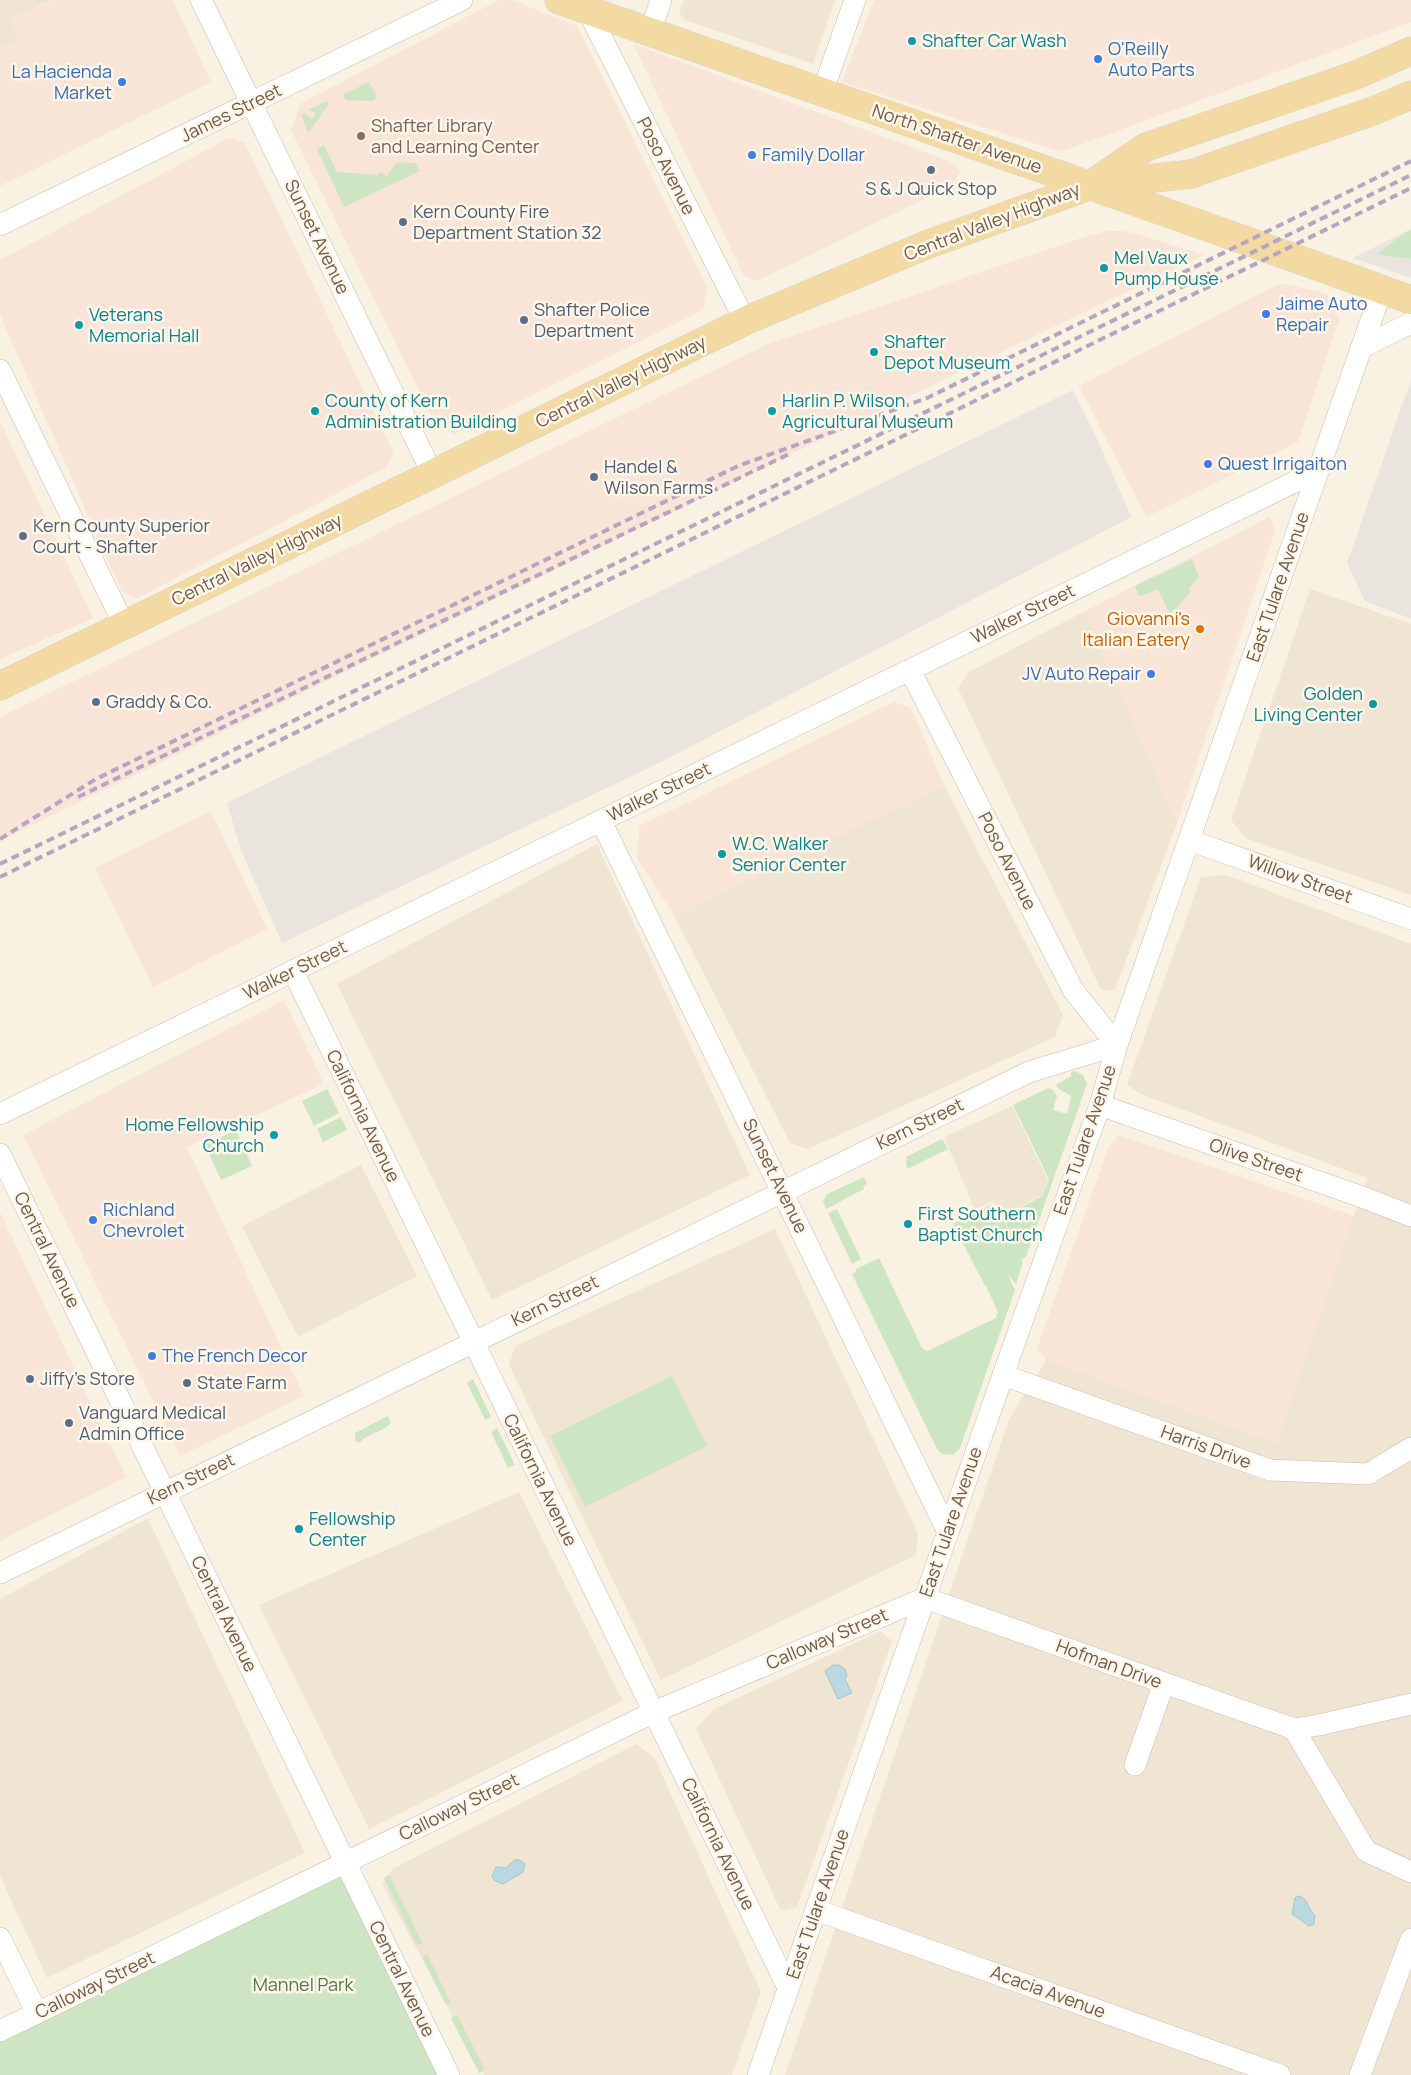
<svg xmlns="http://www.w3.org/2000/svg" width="1411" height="2075" font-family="Manrope,sans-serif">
	<rect width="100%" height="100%" fill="#f9f2e3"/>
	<g fill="#f0e5d2">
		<path d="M 0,0 L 51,0 L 10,20 L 19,39 L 0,49 Z"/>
		<path d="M 684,0 L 835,0 L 813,64 L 685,20 L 679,12 Z"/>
		<path d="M 1310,589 L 1411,624 L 1411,895 L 1245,838 L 1231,820 Z"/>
		<path d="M 1085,611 L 1177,823 L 1115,990 L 1101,990 L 958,688 L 969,672 Z"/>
		<path d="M 944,785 L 1063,1015 L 1055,1037 L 808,1149 L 790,1143 L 674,915 Z"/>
		<path d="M 597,844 L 750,1175 L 492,1300 L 337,984 Z"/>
		<path d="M 1226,875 L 1411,944 L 1411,2075 L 785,2075 L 1009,1419 L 1046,1360 L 1276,1443 L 1367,1178 L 1143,1095 L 1127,1085 L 1201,877 Z"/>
		<path d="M 1012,1106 L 1048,1180 L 1042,1195 L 1002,1217 L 993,1201 L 975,1210 L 944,1137 Z"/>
		<path d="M 361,1165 L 417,1276 L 298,1337 L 242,1226 Z"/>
		<path d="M 775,1229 L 918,1534 L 916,1555 L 661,1680 L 509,1365 L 515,1346 Z"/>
		<path d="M 519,1492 L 623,1701 L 369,1829 L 259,1605 Z"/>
		<path d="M 148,1518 L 305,1853 L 47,1978 L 0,1876 L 0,1599 Z"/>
		<path d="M 880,1631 L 892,1641 L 797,1907 L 781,1911 L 696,1729 L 714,1709 Z"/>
		<path d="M 636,1744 L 654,1757 L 761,1992 L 732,2075 L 484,2075 L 382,1884 L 394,1868 Z"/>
	</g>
	<g fill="#f9e4d8">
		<path d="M 53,0 L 173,0 L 211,82 L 0,186 L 0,49 L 19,39 L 10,20 Z"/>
		<path d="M 499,0 L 512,0 L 577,26 L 708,289 L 703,310 L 455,434 L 437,427 L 291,130 L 300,104 Z"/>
		<path d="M 874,0 L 1411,0 L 1411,22 L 1061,152 L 842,82 Z"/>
		<path d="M 633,44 L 949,161 L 960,171 L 953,185 L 757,281 L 744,276 Z"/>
		<path d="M 229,138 L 245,143 L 394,454 L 385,468 L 136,599 L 122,592 L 0,315 L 0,260 Z"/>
		<path d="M 1108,231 L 1123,231 L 1138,234 L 1204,255 L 945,379 L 0,841 L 0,717 L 766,345 L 1084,237 Z"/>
		<path d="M 1287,284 L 1327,294 L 1339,320 L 1298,442 L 1146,517 L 1079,386 L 1277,285 Z"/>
		<path d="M 0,421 L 93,618 L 0,659 Z"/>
		<path d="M 1270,517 L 1275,531 L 1177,823 L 1085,611 Z"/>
		<path d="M 894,702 L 911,708 L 944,785 L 674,915 L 637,859 L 639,826 Z"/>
		<path d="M 211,811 L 267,929 L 153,987 L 95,868 Z"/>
		<path d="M 284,1000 L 324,1084 L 187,1147 L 304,1396 L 180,1456 L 23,1135 Z"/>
		<path d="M 1119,1135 L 1354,1216 L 1276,1443 L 1046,1360 L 1037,1348 L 1109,1146 Z"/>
		<path d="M 0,1212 L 126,1477 L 0,1541 Z"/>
	</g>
	<g fill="#e9e4dd">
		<path d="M 1411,229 L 1411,278 L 1353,258 Z"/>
		<path d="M 1411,380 L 1411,619 L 1365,601 L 1347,563 Z"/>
		<path d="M 1073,390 L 1098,441 L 1131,517 L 657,764 L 282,943 L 241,850 L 227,803 Z"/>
	</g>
	<g fill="#cee5c3">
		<path d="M 369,82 L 377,97 L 373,101 L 346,100 L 343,95 Z"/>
		<path d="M 327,101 L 329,104 L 308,133 L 301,114 L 305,113 L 312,119 L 316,113 L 308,110 Z"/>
		<path d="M 324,145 L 337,172 L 378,175 L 380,172 L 387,176 L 397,162 L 416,163 L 420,171 L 344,207 L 317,149 Z"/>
		<path d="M 1411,229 L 1411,259 L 1376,254 Z"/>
		<path d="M 1192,559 L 1199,577 L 1189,588 L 1191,592 L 1172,612 L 1169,613 L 1158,589 L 1141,596 L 1138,595 L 1135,586 Z"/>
		<path d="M 1075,1071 L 1083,1075 L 1087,1084 L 1027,1254 L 1024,1259 L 1021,1258 L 1023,1262 L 1016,1284 L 1008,1275 L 1015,1290 L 960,1448 L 953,1455 L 942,1454 L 937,1449 L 852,1274 L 856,1272 L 856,1269 L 879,1258 L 922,1348 L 927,1351 L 996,1318 L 998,1312 L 986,1286 L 990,1284 L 985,1286 L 953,1224 L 992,1204 L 1000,1219 L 1003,1218 L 1010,1233 L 1004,1217 L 1042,1196 L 1049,1179 L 1013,1105 L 1048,1088 L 1052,1089 L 1057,1096 L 1053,1110 L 1067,1114 L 1071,1097 C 1067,1091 1059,1092 1056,1085 L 1071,1076 L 1071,1072 Z"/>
		<path d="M 327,1089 L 339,1113 L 314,1126 L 302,1101 Z"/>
		<path d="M 341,1117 L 347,1130 L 323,1142 L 317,1129 Z"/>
		<path d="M 236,1130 L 252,1166 L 221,1180 L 205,1145 Z"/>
		<path d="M 942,1139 L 948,1149 L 907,1169 L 906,1157 Z"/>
		<path d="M 864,1177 L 867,1184 L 863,1186 L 864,1189 L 826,1209 L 823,1201 L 827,1194 Z"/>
		<path d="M 837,1209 L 861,1259 L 852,1264 L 828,1213 Z"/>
		<path d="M 672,1376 L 707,1446 L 585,1507 L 550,1436 Z"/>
		<path d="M 473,1379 L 491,1417 L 485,1420 L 467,1383 Z"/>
		<path d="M 388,1416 L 391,1423 C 381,1433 368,1433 359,1443 L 355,1441 L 355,1433 Z"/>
		<path d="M 497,1428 L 515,1465 L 508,1468 L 491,1432 Z"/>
		<path d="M 345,1863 L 449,2075 L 0,2075 L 0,2031 Z"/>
		<path d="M 389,1875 L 423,1944 L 416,1944 L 384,1878 Z"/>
		<path d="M 427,1954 L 451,2003 L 446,2005 L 422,1957 Z"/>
		<path d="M 457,2015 L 485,2070 L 479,2073 L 451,2018 Z"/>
	</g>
	<g fill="#bad8e0" stroke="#a1c6d1">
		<path d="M 833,1665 L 839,1665 L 845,1669 L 847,1676 L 845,1679 L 852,1693 L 838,1699 L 825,1671 Z"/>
		<path d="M 514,1860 L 520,1860 L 525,1864 L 523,1872 L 503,1884 L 495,1881 L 492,1876 L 496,1867 L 506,1868 Z"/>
		<path d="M 1297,1896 C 1308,1896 1307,1909 1315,1915 L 1314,1924 L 1309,1926 L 1292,1914 L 1295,1898 Z"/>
	</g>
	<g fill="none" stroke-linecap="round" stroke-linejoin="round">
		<defs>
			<g id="minor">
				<path d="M 201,0 L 433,475"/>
				<path d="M 588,11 L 745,321"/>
				<path d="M 650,32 L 661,0"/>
				<path d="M 822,93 L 855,0"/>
				<path d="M 0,225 L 462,0"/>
				<path d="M 1361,348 L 1411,323"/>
				<path d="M 0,370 L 124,625"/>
				<path d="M 601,821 L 948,1532"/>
				<path d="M 1189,840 L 1411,919"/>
				<path d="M 293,971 L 788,1988"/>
				<path d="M 1100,1105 L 1365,1198 L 1411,1216"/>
				<path d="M 0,1114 L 1319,470"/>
				<path d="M 0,1154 L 449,2075"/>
				<path d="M 1003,1375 L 1270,1470 L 1368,1474 L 1411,1448"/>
				<path d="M 0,1573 L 1029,1072 L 1117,1045 L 1073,990 L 910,670"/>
				<path d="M 1294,1729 L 1319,1725 L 1411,1704"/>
				<path d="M 1135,1765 L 1164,1683"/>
				<path d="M 816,1910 L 1280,2075"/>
				<path d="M 0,1938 L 37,2013"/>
				<path d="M 0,2031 L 654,1712 L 925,1598 L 1294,1729 L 1366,1851 L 1411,1872"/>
				<path d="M 758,2075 L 1003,1375 L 1100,1105 L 1117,1045 L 1382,289"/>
				<path d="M 1360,2075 L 1411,1939"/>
			</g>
			<g id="major">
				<path d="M 559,0 C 843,100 1128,197 1411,300"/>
				<path d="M 1095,182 L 1146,147 L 1356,75 L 1411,51"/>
				<path d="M 0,686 L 745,321 L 926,245 L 1092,185 L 1191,174 L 1373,111 L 1411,95"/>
			</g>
		</defs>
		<use href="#minor" stroke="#c9bbab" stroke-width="22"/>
		<use href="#major" stroke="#d7d1cd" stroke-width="29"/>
		<use href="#minor" stroke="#fff" stroke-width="21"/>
		<use href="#major" stroke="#f2daa2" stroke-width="28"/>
		<g stroke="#b6a4c1" stroke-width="4" stroke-dasharray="8 5" stroke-linecap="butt">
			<path d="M 78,797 L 789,454"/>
			<path d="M 0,839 L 96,779 L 738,466 L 927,398 L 1411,161"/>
			<path d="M 0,864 L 1411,175"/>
			<path d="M 0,877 L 1411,188"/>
		</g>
	</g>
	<g fill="#0f9aa8" stroke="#fdf6e9" stroke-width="2">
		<circle cx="912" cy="41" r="5"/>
		<circle cx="1104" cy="268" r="5"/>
		<circle cx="79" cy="325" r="5"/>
		<circle cx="874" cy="352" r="5"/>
		<circle cx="315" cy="411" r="5"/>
		<circle cx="772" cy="411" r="5"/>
		<circle cx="1373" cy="704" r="5"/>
		<circle cx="722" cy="854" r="5"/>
		<circle cx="274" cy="1135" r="5"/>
		<circle cx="908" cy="1224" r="5"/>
		<circle cx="299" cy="1529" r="5"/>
	</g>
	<g fill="#3f7fe0" stroke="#fdf6e9" stroke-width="2">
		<circle cx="1098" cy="59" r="5"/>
		<circle cx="122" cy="82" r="5"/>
		<circle cx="752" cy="155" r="5"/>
		<circle cx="1266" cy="314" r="5"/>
		<circle cx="1208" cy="464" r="5"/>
		<circle cx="1151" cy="674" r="5"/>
		<circle cx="93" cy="1220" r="5"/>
		<circle cx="152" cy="1356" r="5"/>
	</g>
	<circle fill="#8d6e63" stroke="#fdf6e9" stroke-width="2" cx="361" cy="136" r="5"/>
	<g fill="#5c6f8a" stroke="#fdf6e9" stroke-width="2">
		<circle cx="931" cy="170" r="5"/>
		<circle cx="403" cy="222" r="5"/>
		<circle cx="524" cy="320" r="5"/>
		<circle cx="594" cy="477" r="5"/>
		<circle cx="23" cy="536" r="5"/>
		<circle cx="96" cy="702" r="5"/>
		<circle cx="30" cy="1379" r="5"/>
		<circle cx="187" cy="1383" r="5"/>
		<circle cx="69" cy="1423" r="5"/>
	</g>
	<circle fill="#e8710a" stroke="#fdf6e9" stroke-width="2" cx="1200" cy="629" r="5"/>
	<g text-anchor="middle" stroke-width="5" stroke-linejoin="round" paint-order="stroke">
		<g font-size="18" fill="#0d838f" stroke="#fdf6e9" text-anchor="start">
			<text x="922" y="47">Shafter Car Wash</text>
			<text x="1114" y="264">Mel Vaux<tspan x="1114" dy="21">Pump House</tspan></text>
			<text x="89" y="321">Veterans<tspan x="89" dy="21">Memorial Hall</tspan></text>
			<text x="884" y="348">Shafter<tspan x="884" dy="21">Depot Museum</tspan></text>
			<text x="325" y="407">County of Kern<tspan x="325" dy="21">Administration Building</tspan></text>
			<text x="782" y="407">Harlin P. Wilson<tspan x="782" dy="21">Agricultural Museum</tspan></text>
			<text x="1363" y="700" text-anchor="end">Golden<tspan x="1363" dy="21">Living Center</tspan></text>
			<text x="732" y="850">W.C. Walker<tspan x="732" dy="21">Senior Center</tspan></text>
			<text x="264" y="1131" text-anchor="end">Home Fellowship<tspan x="264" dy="21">Church</tspan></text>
			<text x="918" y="1220">First Southern<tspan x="918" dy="21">Baptist Church</tspan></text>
			<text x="309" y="1525">Fellowship<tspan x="309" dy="21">Center</tspan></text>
		</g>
		<g font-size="18" fill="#366cbe" stroke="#fdf6e9" text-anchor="start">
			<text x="1108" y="55">O'Reilly<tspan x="1108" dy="21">Auto Parts</tspan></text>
			<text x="112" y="78" text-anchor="end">La Hacienda<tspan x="112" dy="21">Market</tspan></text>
			<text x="762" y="161">Family Dollar</text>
			<text x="1276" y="310">Jaime Auto<tspan x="1276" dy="21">Repair</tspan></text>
			<text x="1218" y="470">Quest Irrigaiton</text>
			<text x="1141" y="680" text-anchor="end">JV Auto Repair</text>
			<text x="103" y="1216">Richland<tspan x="103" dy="21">Chevrolet</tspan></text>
			<text x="162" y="1362">The French Decor</text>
		</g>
		<g font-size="18" fill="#6f5b4c" stroke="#fdf6e9">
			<text transform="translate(231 113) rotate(-26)" y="6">James Street</text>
			<text transform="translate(957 139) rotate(19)" y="6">North Shafter Avenue</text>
			<text transform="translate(666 166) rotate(63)" y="6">Poso Avenue</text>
			<text transform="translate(992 222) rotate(-21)" y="6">Central Valley Highway</text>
			<text transform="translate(317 237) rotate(64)" y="6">Sunset Avenue</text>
			<text transform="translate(621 382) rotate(-26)" y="6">Central Valley Highway</text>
			<text transform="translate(257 560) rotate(-26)" y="6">Central Valley Highway</text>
			<text transform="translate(1278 587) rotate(-71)" y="6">East Tulare Avenue</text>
			<text transform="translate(1023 614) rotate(-26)" y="6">Walker Street</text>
			<text transform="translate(659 792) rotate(-26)" y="6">Walker Street</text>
			<text transform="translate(1007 861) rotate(63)" y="6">Poso Avenue</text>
			<text transform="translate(1300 879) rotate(20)" y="6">Willow Street</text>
			<text transform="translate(295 970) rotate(-26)" y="6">Walker Street</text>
			<text transform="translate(363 1116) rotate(64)" y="6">California Avenue</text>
			<text transform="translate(920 1124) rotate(-26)" y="6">Kern Street</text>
			<text transform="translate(1085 1140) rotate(-71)" y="6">East Tulare Avenue</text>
			<text transform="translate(1256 1160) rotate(19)" y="6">Olive Street</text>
			<text transform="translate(775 1176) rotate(64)" y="6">Sunset Avenue</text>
			<text transform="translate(47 1250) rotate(64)" y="6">Central Avenue</text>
			<text transform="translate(555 1301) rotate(-26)" y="6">Kern Street</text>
			<text transform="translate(1206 1447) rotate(20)" y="6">Harris Drive</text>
			<text transform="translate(191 1479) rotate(-26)" y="6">Kern Street</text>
			<text transform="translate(540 1480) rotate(64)" y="6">California Avenue</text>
			<text transform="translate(951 1522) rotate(-71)" y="6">East Tulare Avenue</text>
			<text transform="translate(224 1614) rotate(64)" y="6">Central Avenue</text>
			<text transform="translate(827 1639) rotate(-23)" y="6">Calloway Street</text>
			<text transform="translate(1109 1664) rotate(20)" y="6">Hofman Drive</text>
			<text transform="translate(459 1807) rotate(-26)" y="6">Calloway Street</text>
			<text transform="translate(718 1844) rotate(64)" y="6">California Avenue</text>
			<text transform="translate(818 1904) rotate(-71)" y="6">East Tulare Avenue</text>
			<text transform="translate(402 1979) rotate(64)" y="6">Central Avenue</text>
			<text transform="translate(95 1985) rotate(-26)" y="6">Calloway Street</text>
			<text transform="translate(1048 1992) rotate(20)" y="6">Acacia Avenue</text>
		</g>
		<g font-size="18" fill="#785e54" stroke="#fdf6e9" text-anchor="start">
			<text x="371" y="132">Shafter Library<tspan x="371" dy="21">and Learning Center</tspan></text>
		</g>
		<g font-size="18" fill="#4e5e75" stroke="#fdf6e9" text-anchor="start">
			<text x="931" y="195" text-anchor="middle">S &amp; J Quick Stop</text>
			<text x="413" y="218">Kern County Fire<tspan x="413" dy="21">Department Station 32</tspan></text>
			<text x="534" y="316">Shafter Police<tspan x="534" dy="21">Department</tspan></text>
			<text x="604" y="473">Handel &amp;<tspan x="604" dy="21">Wilson Farms</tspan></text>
			<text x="33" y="532">Kern County Superior<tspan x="33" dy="21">Court - Shafter</tspan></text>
			<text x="106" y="708">Graddy &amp; Co.</text>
			<text x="40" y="1385">Jiffy's Store</text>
			<text x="197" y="1389">State Farm</text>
			<text x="79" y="1419">Vanguard Medical<tspan x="79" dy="21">Admin Office</tspan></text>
		</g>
		<g font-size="18" fill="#c56008" stroke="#fdf6e9" text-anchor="end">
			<text x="1190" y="625">Giovanni's<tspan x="1190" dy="21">Italian Eatery</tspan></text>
		</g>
		<g font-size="18" fill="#537948" stroke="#fdf6e9">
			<text x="303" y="1991">Mannel Park</text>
		</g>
	</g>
</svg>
